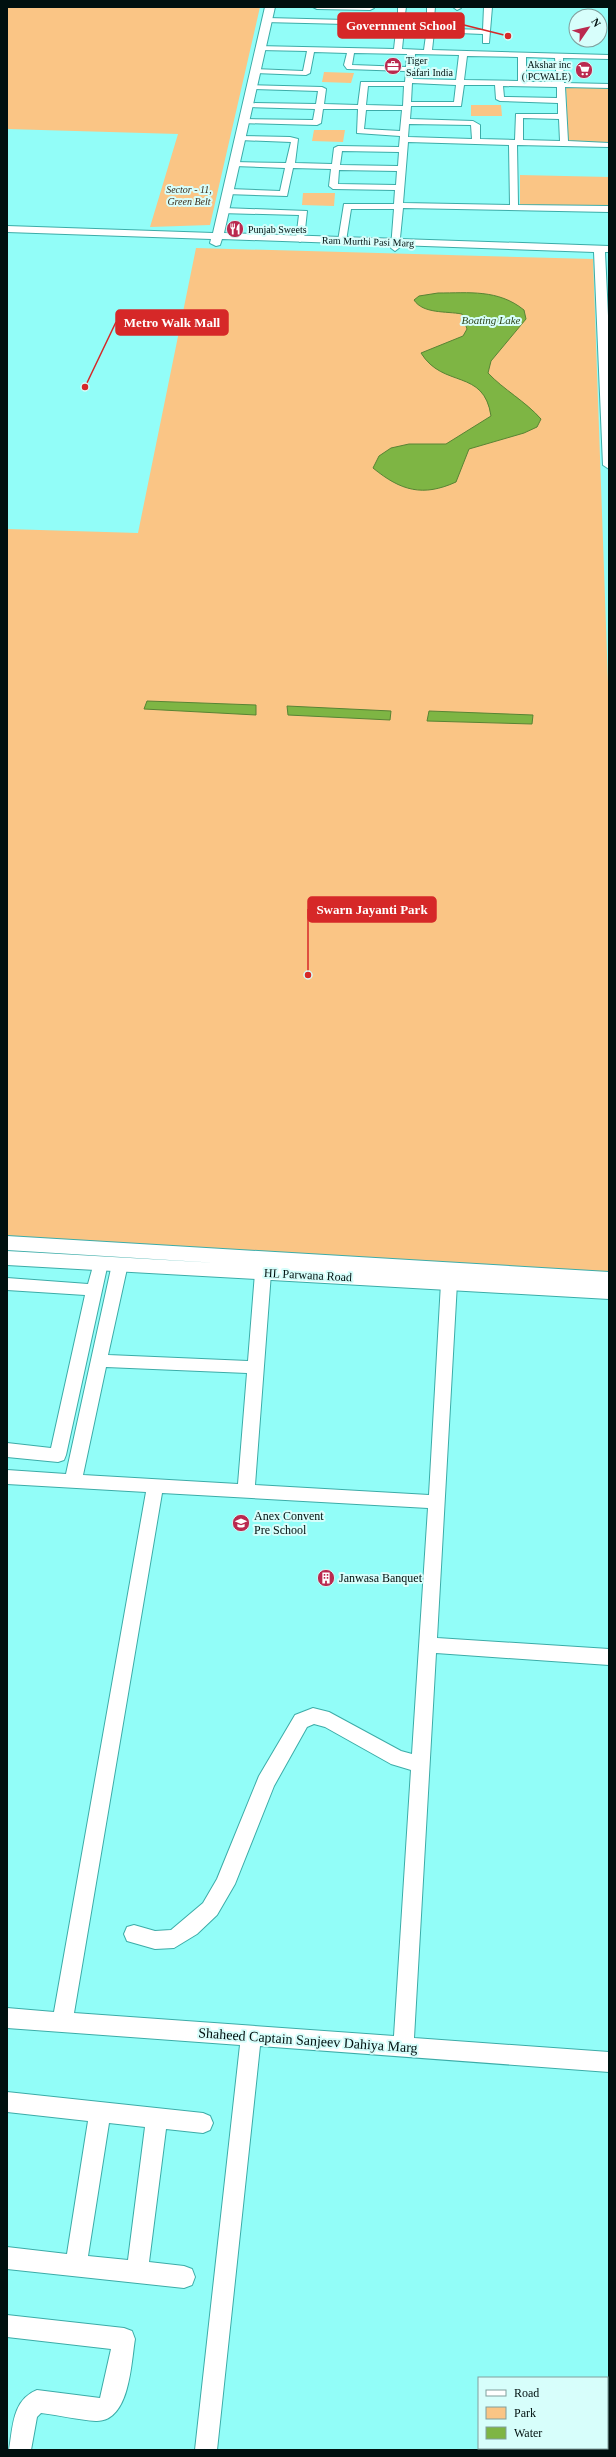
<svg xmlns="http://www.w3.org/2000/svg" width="616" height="2457" font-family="'Times New Roman',serif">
	<rect width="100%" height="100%" fill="#92fdf8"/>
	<g fill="#fac585">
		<path d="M 7,7 L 260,7 L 210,225 L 150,227 L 178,134 L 7,129 Z"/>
		<path d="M 324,72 L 354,73 L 351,83 L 322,82 Z"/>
		<path d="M 566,86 L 609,87 L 609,143 L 568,142 Z"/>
		<path d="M 471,105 L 501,105 L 502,116 L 471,116 Z"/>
		<path d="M 314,130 L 345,130 L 343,142 L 312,141 Z"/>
		<path d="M 520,175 L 609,177 L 609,208 L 520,205 Z"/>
		<path d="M 303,193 L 335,193 L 334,206 L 302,205 Z"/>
		<path d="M 196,248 L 593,259 L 609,711 L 609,1273 L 7,1239 L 7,529 L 138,533 Z"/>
	</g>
	<g fill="#7eb544" stroke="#588434">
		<path d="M 438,293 C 469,293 498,289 524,310 L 526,319 L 491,361 L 488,373 C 504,390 525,401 541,419 L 537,427 L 524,433 L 469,449 L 456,482 C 423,497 401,491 373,468 L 379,456 L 391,448 L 409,444 L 446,444 L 491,416 C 484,368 443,389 421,353 L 463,336 L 467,329 L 462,314 C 446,311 423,314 414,300 L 419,296 Z"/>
		<path d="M 147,701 L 256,705 L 256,715 L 144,709 Z"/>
		<path d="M 287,706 L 391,711 L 390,720 L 288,715 Z"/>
		<path d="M 429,711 L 533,715 L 532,724 L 427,721 Z"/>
	</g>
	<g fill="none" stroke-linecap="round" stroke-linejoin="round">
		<defs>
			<g id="minor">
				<path d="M 313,7 L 373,7 L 374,8 L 370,10 L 317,9 Z"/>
				<path d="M 398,7 L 406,7 L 404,21 L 380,21 L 379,19 L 383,17 L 398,17 Z"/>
				<path d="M 427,7 L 435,7 L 434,18 L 450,18 L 454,20 L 450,22 L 427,22 Z"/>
				<path d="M 453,7 L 461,7 L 461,8 L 457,10 Z"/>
				<path d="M 484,7 L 492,7 L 489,43 L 483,43 L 483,34 L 434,32 L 432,50 L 609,55 L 609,59 L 563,58 L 564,83 L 609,84 L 609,88 L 565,87 L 568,141 L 609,143 L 609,147 L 517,145 L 518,205 L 609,206 L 609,212 L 403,208 L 399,248 L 395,251 L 391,248 L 394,209 L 351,209 L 346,241 L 342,244 L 338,241 L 344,204 L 394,204 L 395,190 L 333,189 L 329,186 L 331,169 L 293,168 L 287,196 L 226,194 L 226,190 L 229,189 L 280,191 L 285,168 L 234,166 L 230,164 L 234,162 L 286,163 L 291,142 L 240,140 L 237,140 L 237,136 L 290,137 L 298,139 L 295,163 L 332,164 L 334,148 L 338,146 L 399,147 L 400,136 L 357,133 L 358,109 L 323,109 L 321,123 L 317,125 L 240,123 L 240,119 L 243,119 L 313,120 L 315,109 L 247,107 L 243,105 L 247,103 L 316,104 L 318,91 L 251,89 L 247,87 L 248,85 L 322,87 L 326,89 L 324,104 L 358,105 L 361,82 L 405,82 L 406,71 L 347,69 L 344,65 L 347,53 L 314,52 L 310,73 L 306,75 L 255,73 L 252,73 L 252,69 L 303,71 L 307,51 L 260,50 L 257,50 L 257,46 L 394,49 L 396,31 L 345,30 L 341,28 L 345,26 L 400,27 L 404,29 L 402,49 L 424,50 L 427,28 L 483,30 ZM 354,53 L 407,54 L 406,67 L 352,65 ZM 415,54 L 459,55 L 456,80 L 413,79 ZM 467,56 L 518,57 L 518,81 L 464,80 ZM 526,57 L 555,58 L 557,82 L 526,82 ZM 412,83 L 456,85 L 454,102 L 411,102 ZM 464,85 L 495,85 L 496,99 L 500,101 L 558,103 L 558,114 L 516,114 L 515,140 L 480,139 L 480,125 L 473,121 L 410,119 L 411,106 L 461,106 ZM 368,86 L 404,86 L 403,106 L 366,105 ZM 503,86 L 557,87 L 557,98 L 504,97 ZM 366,110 L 402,110 L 400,131 L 364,129 ZM 523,118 L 559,119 L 560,141 L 523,140 ZM 409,124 L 471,125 L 472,139 L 408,137 ZM 408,142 L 509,145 L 510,205 L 403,203 ZM 342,151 L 399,152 L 398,166 L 340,165 ZM 339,170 L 397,171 L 396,185 L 338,184 Z"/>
				<path d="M 267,18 L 346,20 L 350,22 L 346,24 L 264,22 L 263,20 Z"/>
				<path d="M 223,208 L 307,211 L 304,239 L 300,242 L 296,239 L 299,215 L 220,213 L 219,211 Z"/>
				<path d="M 100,1257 L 105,1259 L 108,1263 L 66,1455 L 64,1460 L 58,1462 L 7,1457 L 7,1443 L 51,1448 L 85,1295 L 7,1290 L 7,1278 L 88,1284 L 95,1259 Z"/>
				<path d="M 120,1258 L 125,1260 L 128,1264 L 108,1355 L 248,1361 L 255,1273 L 258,1269 L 268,1269 L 271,1273 L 255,1485 L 429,1495 L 441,1283 L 444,1279 L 454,1279 L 457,1283 L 437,1638 L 609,1649 L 609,1665 L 436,1653 L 414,2038 L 609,2052 L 609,2072 L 260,2046 L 217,2450 L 195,2450 L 240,2045 L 7,2028 L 7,2008 L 54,2012 L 146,1492 L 7,1484 L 7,1470 L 66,1474 L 112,1264 L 115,1260 ZM 106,1367 L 247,1373 L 238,1484 L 83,1475 ZM 162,1493 L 428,1508 L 412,1754 L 401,1751 L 329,1712 L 313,1708 L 295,1715 L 259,1776 L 217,1879 L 203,1903 L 171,1930 L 155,1931 L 134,1925 L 127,1927 L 124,1934 L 127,1941 L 155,1949 L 174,1948 L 197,1934 L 217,1915 L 235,1884 L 274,1786 L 307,1727 L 314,1724 L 325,1727 L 391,1764 L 411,1770 L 394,2036 L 74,2013 Z"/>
				<path d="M 7,2092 L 203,2113 L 210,2116 L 213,2123 L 210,2130 L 203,2133 L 166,2129 L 149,2262 L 184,2266 L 192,2269 L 195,2277 L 192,2285 L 184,2288 L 7,2269 L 7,2247 L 67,2254 L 88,2121 L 7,2112 ZM 109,2123 L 145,2127 L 128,2260 L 88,2256 Z"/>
				<path d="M 7,2315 L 124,2328 L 132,2331 L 135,2339 C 131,2363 130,2422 96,2421 C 78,2420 59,2415 41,2413 L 37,2417 L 31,2450 L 9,2450 C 13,2427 12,2400 37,2390 L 100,2398 L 111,2349 L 7,2337 Z"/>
			</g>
			<g id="tertiary">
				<path d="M 265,7 L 275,7 L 224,233 L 609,246 L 609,252 L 605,252 L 609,337 L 609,469 L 603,465 L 594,252 L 222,239 L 220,245 L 216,246 L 210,243 L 211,239 L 7,232 L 7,226 L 213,233 Z"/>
				<path d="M 7,1236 L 609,1272 L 609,1299 L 7,1265 L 7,1251 L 218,1263 L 7,1250 Z"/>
			</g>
		</defs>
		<use href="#minor" stroke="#3caca8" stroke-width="2"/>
		<use href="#tertiary" stroke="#3caca8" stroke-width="2"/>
		<use href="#minor" fill="#fff" fill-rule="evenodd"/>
		<use href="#tertiary" fill="#fff" fill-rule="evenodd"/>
	</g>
	<defs>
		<symbol id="office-disc" viewBox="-11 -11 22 22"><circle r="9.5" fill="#ba294f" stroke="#d7fefb"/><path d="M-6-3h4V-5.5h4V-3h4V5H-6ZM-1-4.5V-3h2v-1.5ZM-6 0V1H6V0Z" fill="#fff"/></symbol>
		<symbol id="supermarket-disc" viewBox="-11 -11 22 22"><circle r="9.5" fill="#ba294f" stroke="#d7fefb"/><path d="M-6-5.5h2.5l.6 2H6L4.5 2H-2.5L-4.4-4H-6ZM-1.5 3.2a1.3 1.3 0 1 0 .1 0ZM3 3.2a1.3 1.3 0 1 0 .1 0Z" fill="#fff"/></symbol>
		<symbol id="restaurant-disc" viewBox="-11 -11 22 22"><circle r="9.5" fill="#ba294f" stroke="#d7fefb"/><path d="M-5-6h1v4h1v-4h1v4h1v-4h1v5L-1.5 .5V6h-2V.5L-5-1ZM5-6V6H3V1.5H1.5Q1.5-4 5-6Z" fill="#fff"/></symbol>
		<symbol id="school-disc" viewBox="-11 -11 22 22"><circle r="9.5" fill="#ba294f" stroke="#d7fefb"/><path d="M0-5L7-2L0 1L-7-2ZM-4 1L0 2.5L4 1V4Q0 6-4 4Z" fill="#fff"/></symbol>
		<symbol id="building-disc" viewBox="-11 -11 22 22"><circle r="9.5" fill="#ba294f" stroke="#d7fefb"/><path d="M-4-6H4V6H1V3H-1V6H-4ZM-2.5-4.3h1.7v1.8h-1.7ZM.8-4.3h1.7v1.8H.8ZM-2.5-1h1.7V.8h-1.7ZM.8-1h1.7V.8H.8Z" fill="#fff"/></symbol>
	</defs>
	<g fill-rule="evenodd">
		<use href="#office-disc" x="383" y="56" width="20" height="20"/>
		<use href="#supermarket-disc" x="574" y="60" width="20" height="20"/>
		<use href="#restaurant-disc" x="225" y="219" width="20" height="20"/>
		<use href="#school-disc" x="231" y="1513" width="20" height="20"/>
		<use href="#building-disc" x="316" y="1568" width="20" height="20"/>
	</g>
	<g text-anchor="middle" stroke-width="4" stroke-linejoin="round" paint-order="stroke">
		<g font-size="10" fill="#00100f" stroke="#d7fefb" text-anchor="start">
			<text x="406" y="64">Tiger<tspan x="406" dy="12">Safari India</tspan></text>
			<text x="571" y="68" text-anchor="end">Akshar inc<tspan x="571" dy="12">( PCWALE)</tspan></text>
			<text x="248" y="233">Punjab Sweets</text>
		</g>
		<g font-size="10" font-style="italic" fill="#3c2d1a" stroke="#d7fefb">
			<text x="189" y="193">Sector - 11,<tspan x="189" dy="12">Green Belt</tspan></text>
		</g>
		<g font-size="10" fill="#00100f" stroke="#d7fefb">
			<text transform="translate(368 241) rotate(2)" y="4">Ram Murthi Pasi Marg</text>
		</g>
		<g font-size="11" font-style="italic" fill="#2e4518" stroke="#d7fefb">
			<text x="491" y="324">Boating Lake</text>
		</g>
		<g font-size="12" fill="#00100f" stroke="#d7fefb">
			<text transform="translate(308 1275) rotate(3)" y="4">HL Parwana Road</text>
		</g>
		<g font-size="12" fill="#00100f" stroke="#d7fefb" text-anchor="start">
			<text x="254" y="1520">Anex Convent<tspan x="254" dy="14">Pre School</tspan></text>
			<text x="339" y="1582">Janwasa Banquet</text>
		</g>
		<g font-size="14" fill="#00100f" stroke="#d7fefb">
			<text transform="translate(308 2040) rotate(4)" y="5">Shaheed Captain Sanjeev Dahiya Marg</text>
		</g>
	</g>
	<path fill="none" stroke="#d62828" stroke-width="1.5" d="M508 36L464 25M85 387L116 322M308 975L308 909"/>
	<g fill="#d62828" stroke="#d7fefb" stroke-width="1.5">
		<circle cx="508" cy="36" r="4"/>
		<circle cx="85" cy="387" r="4"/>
		<circle cx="308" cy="975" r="4"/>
	</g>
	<g fill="#d62828" stroke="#d62828" stroke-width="1.5">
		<rect x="338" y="13" width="126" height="25" rx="4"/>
		<rect x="116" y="310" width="112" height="25" rx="4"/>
		<rect x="308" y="897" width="128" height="25" rx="4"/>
	</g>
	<g font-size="13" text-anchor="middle" font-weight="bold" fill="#fff">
		<text x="401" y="30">Government School</text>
		<text x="172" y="327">Metro Walk Mall</text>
		<text x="372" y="914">Swarn Jayanti Park</text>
	</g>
	<rect width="616" height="2457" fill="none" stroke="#00100f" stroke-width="16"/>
	<rect x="478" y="2377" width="130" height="72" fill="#d7fefb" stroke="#819f9d"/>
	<rect x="486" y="2390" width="20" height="6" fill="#ffffff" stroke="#819f9d"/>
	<text x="514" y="2397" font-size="12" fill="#00100f">Road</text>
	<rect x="486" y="2407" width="20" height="12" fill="#fac585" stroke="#819f9d"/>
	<text x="514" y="2417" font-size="12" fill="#00100f">Park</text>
	<rect x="486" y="2427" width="20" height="12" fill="#7eb544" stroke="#819f9d"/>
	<text x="514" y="2437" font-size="12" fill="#00100f">Water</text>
	<g transform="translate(588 28) rotate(56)"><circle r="19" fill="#d7fefb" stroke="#819f9d"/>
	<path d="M0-3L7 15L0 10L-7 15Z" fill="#ba294f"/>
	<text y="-6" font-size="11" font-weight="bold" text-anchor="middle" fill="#00100f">N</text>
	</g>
</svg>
